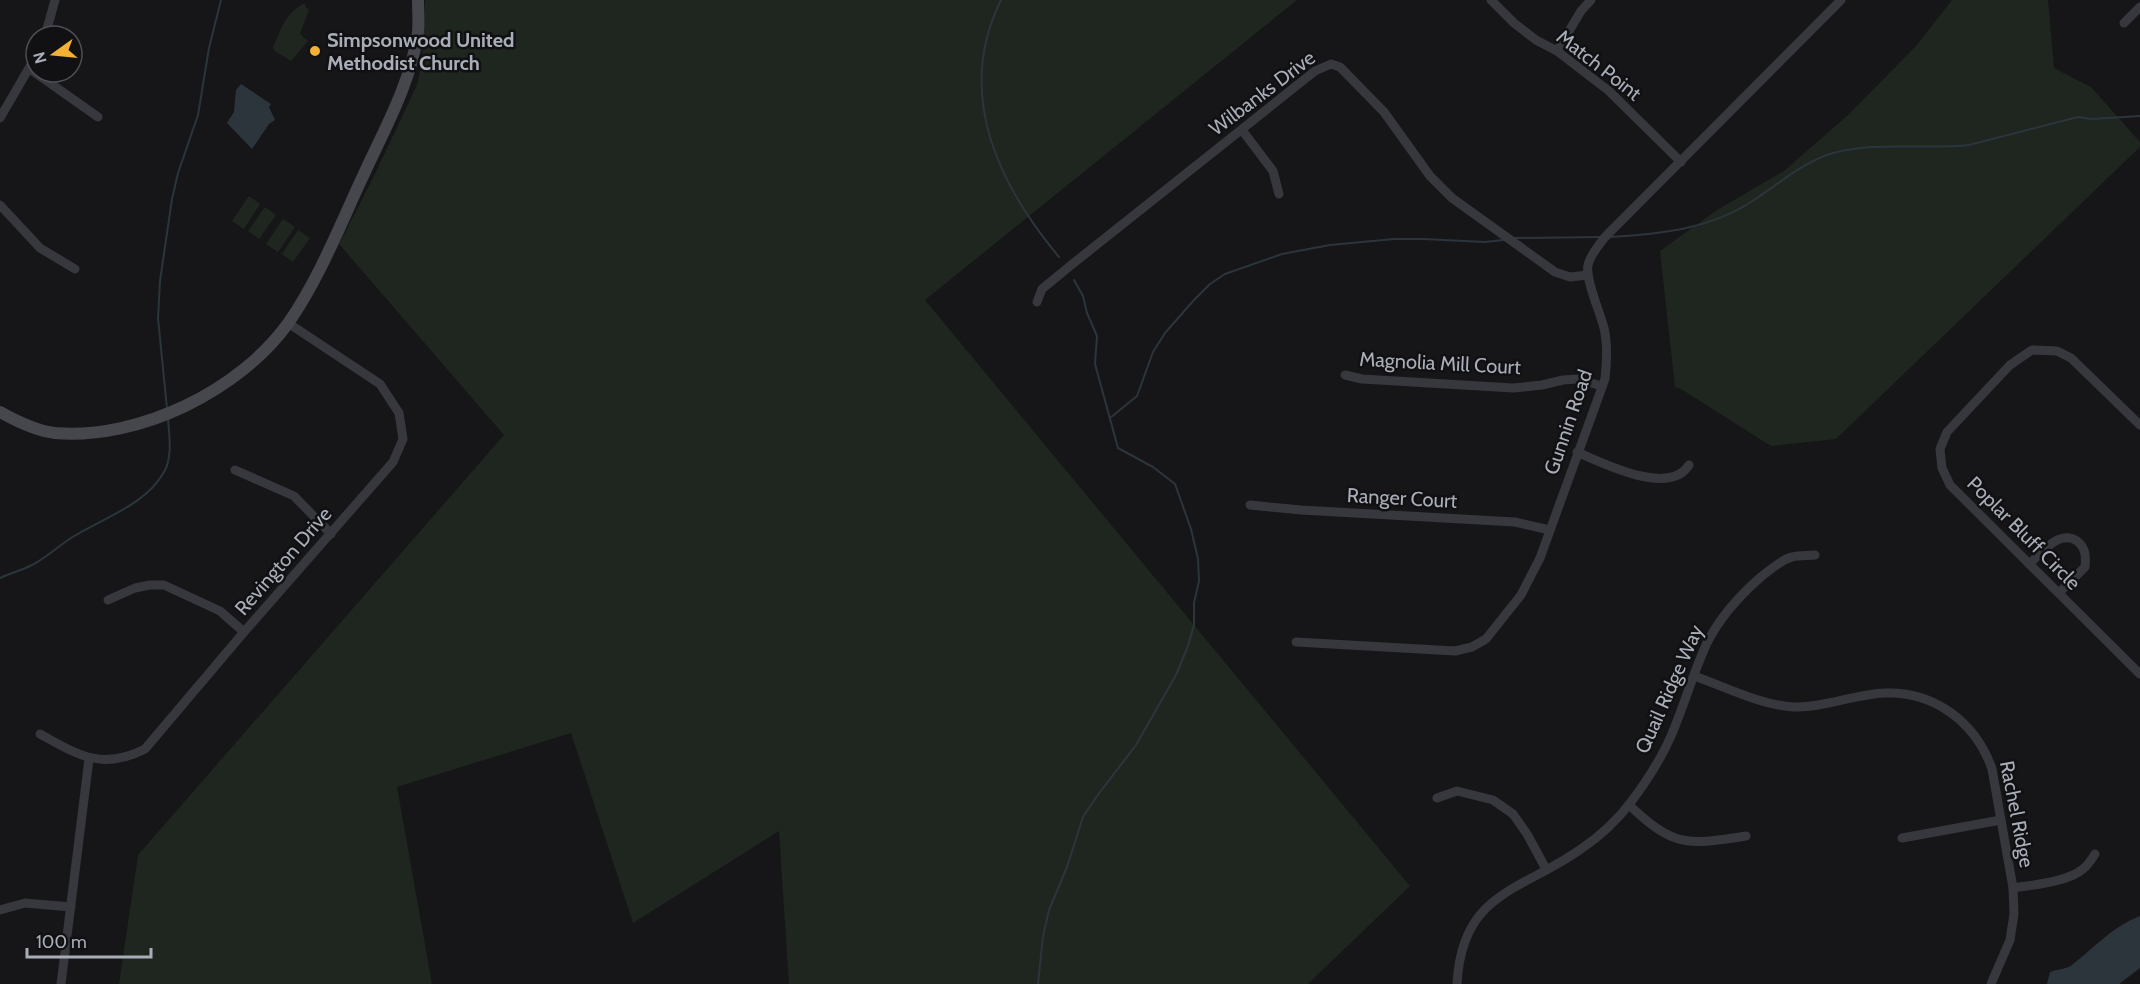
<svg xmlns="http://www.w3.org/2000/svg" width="2140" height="984" font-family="Cabin,sans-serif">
	<rect width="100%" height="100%" fill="#161618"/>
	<g fill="#1e261f">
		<path d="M 425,0 L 1297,0 L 925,300 L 1410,886 L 1308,984 L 789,984 L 779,831 L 633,923 L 571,733 L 397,787 L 432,984 L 119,984 L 138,855 L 504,435 L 339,244 L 373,178 L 417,85 L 422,63 Z"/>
		<path d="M 1952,0 L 2048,0 L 2054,68 L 2091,87 L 2140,142 L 2140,147 L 1836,439 L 1771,446 L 1681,389 L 1675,387 L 1660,251 L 1717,210 L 1784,171 L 1848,115 L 1916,46 Z"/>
		<path d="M 305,3 L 306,8 L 309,9 L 300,34 L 308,41 L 291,61 L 275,51 L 273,47 C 282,28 285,13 305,3 Z"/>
		<path d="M 249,196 L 260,204 L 244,229 L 232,221 Z"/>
		<path d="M 265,207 L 276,215 L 259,239 L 248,231 Z"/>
		<path d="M 283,219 L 295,227 L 278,252 L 266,244 Z"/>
		<path d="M 298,230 L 310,238 L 293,262 L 282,254 Z"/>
	</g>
	<g fill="#2c353c">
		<path d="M 241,84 L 271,104 L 269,107 L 275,120 L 269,124 L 252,149 L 227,123 L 234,112 L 236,90 Z"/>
		<path d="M 2140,916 L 2140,968 L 2119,984 L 2047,984 L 2050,972 C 2057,969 2065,970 2072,965 C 2095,947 2112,927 2140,916 Z"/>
	</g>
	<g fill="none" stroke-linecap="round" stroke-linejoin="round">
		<g stroke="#2c353c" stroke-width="2">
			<path d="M 1001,0 C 955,93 998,184 1059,257"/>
			<path d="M 1610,237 C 1661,234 1711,229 1754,200 C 1780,183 1803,162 1833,153 C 1877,141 1924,150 1969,145 L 2078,117 L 2092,119 L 2140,116"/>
			<path d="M 1514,238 L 1602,237"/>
			<path d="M 167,409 L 158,318 L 160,281 L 172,199 L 178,173 L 198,115 L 209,48 L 221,0"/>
			<path d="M 1110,418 L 1137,396 L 1153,352 L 1165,333 L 1194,300 L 1210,284 L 1225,274 L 1282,254 L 1330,245 L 1394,239 L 1423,239 L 1485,242 L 1503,240"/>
			<path d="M 0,578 C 10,573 20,571 30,566 C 45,559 57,547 71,538 C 102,518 145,506 164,472 C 173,457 169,435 168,418"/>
			<path d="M 1038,984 L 1043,936 L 1049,910 L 1067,867 L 1083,817 L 1097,796 L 1136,745 L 1176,675 L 1188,646 L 1194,625 L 1194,603 L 1199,581 L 1198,559 L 1191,529 L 1175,484 L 1153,467 L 1118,448 L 1095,364 L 1097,336 L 1087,313 L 1083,296 L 1074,280"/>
		</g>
		<g stroke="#37383d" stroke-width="9">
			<path d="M 1491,0 L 1514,23 L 1536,40 L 1557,51 L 1609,91 L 1681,162"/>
			<path d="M 2124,23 L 2140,7"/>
			<path d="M 45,36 L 55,0"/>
			<path d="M 1557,51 L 1581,11 L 1591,0"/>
			<path d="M 30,69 L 98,117"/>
			<path d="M 0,118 L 36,56"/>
			<path d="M 1242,130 L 1273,171 L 1279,194"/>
			<path d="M 0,205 L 40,248 L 75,269"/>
			<path d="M 1037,302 L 1042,289 L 1070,266 L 1315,71 L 1331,64 L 1340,67 L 1384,112 L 1430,176 L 1452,198 L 1555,272 L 1570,277 L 1588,275"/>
			<path d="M 1345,375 L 1362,379 L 1513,388 L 1542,385 L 1563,380 L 1577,379 L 1602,386"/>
			<path d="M 2140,425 L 2071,358 L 2057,351 L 2032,350 L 2010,365 L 1947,432 L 1940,449 L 1942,468 L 1950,485 L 2140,674"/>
			<path d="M 1577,452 C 1603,463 1669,497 1689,465"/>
			<path d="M 235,470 L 294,496 L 331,534"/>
			<path d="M 1250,505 L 1301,510 L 1515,522 L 1550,530"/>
			<path d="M 2029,564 C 2042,553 2059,529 2077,541 C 2086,548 2086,557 2085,567 L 2059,593"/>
			<path d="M 108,600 L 135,588 L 150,585 L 164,585 L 220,611 L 244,632"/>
			<path d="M 1296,642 L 1455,651 L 1472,647 L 1486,639 L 1521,595 L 1540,558 L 1605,379 C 1607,361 1608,345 1604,328 C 1600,312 1585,279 1588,265 C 1590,255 1599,245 1605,237 L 1841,0"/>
			<path d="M 1694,676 C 1726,687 1760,705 1794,707 C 1824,708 1855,694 1885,693 C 1935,691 1976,723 1992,769 L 2013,888 L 2014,914 L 2010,940 L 1991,984"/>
			<path d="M 40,734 C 78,755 102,771 145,749 L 244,632 L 393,462 L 403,439 L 399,413 L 380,384 L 288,323"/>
			<path d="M 1437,798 L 1457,791 L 1493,800 L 1513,814 L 1527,834 L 1546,869"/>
			<path d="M 1629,805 C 1675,848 1686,845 1746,836"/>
			<path d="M 1902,838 L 2001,820"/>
			<path d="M 2013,888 C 2032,885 2068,882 2083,869 C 2088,865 2092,859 2095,854"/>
			<path d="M 0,910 L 25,903 L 71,907"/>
			<path d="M 61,984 L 89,759"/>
			<path d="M 1457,984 C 1462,892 1520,892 1581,849 C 1599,837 1618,819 1631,802 C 1646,782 1661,759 1671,736 C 1684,706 1693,673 1707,643 C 1720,617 1740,595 1762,576 C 1770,570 1782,559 1792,557 C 1800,555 1808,556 1815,555"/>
		</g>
		<path stroke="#45474d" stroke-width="12" d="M 0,412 C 16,421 37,431 55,433 C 139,440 240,391 289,322 C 320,277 340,225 363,176 C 384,130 411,83 418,32 C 419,22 418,10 418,0"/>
	</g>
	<circle fill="#f2b134" stroke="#111113" stroke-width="2" cx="315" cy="51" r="6"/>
	<g text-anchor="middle" stroke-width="5" stroke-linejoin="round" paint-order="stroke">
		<g font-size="20" font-weight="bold" fill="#a8adb8" stroke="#111113" text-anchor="start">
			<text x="327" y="47">Simpsonwood United<tspan x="327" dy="23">Methodist Church</tspan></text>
		</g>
		<g font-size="20" fill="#a8adb8" stroke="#111113">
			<text transform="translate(1599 65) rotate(38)" y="7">Match Point</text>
			<text transform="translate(1262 93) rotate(-37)" y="7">Wilbanks Drive</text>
			<text transform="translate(1440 363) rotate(3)" y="7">Magnolia Mill Court</text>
			<text transform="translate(1568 422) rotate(-71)" y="7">Gunnin Road</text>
			<text transform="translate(1402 498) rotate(3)" y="7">Ranger Court</text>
			<text transform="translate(2024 533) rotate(45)" y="7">Poplar Bluff Circle</text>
			<text transform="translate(283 561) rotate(-49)" y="7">Revington Drive</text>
			<text transform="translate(1669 689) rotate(-66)" y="7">Quail Ridge Way</text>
			<text transform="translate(2017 814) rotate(79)" y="7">Rachel Ridge</text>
		</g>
	</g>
	<g transform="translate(54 54) rotate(255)"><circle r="28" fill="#111113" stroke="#4d4f55" stroke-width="1.5"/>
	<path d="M0-4.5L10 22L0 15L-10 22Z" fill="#f2b134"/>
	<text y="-9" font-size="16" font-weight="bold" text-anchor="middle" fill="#a8adb8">N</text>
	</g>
	<path d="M27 948v9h124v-9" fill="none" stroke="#a8adb8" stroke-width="3"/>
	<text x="36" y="948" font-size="18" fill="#a8adb8" stroke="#111113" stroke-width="4.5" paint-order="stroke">100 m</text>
</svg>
